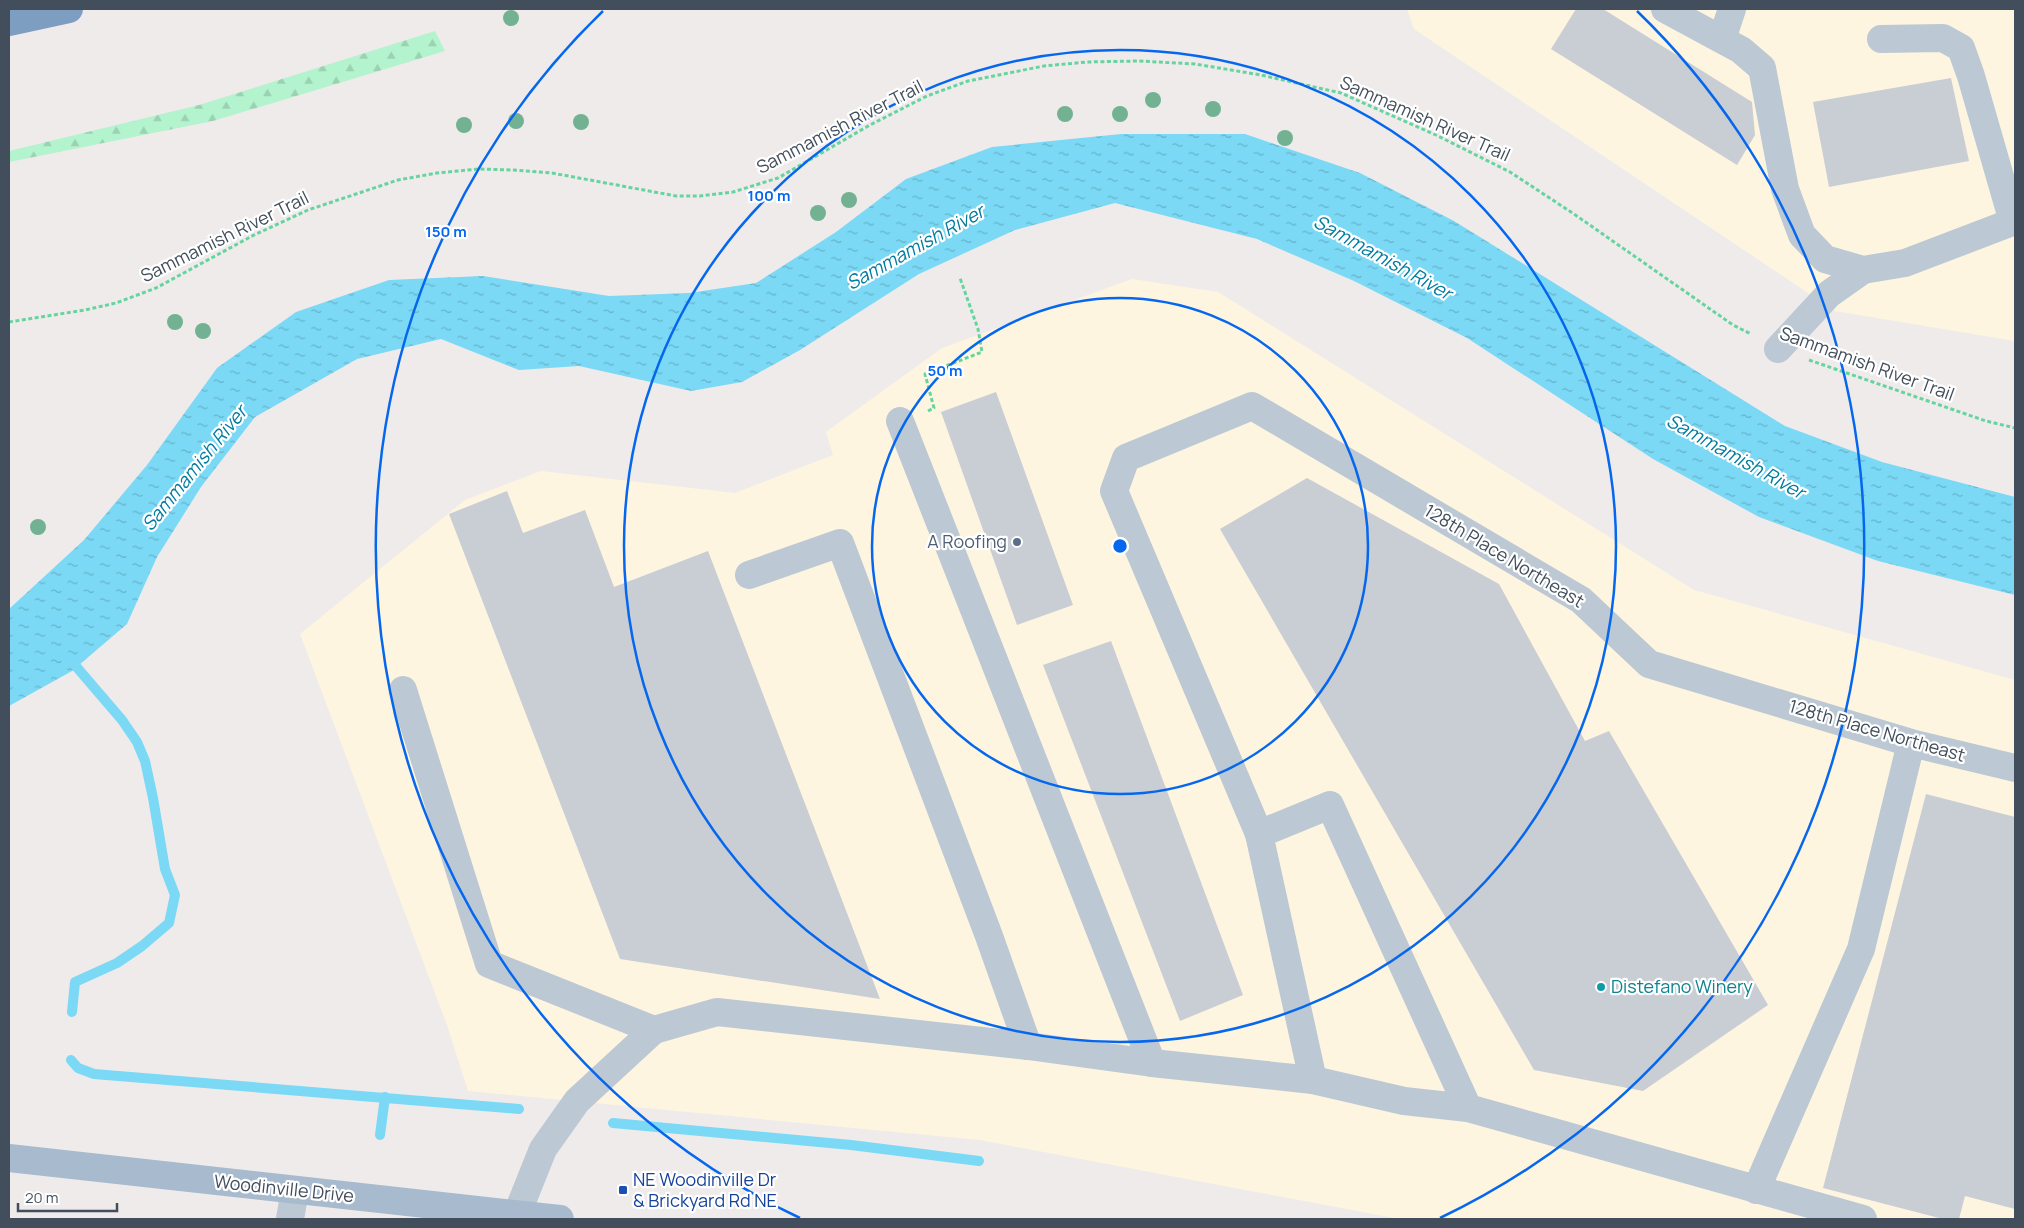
<svg xmlns="http://www.w3.org/2000/svg" width="2024" height="1228" font-family="Manrope,sans-serif">
	<defs>
		<pattern id="forest-firs" width="22" height="20" patternUnits="userSpaceOnUse" patternTransform="scale(1.25)"><rect width="22" height="20" fill="#b3f3cd"/><path d="M5 1l3.5 6h-7zM16 11l3.5 6h-7z" fill="#9bd2b2"/></pattern>
		<pattern id="water-ripples" width="26" height="14" patternUnits="userSpaceOnUse" patternTransform="scale(1.25)"><rect width="26" height="14" fill="#7bd9f5"/><path d="M2 4q2-2 4 0t4 0M15 11q2-2 4 0t4 0" fill="none" stroke="#66b2c9"/></pattern>
	</defs>
	<rect width="100%" height="100%" fill="#efebeb"/>
	<g fill="#fef5e0">
		<path d="M 1407,9 L 2015,9 L 2015,341 L 1835,311 L 1414,29 Z"/>
		<path d="M 1132,279 L 1218,292 L 1694,590 L 2015,680 L 2015,1219 L 1400,1219 L 980,1140 L 468,1091 L 447,1025 L 300,634 L 465,500 L 541,471 L 735,493 L 833,455 L 826,432 L 942,348 Z"/>
	</g>
	<path fill="url(#forest-firs)" d="M 435,31 L 445,51 L 213,121 L 9,162 L 9,151 L 199,105 Z"/>
	<path fill="url(#water-ripples)" d="M 1121,134 L 1245,134 L 1360,173 L 1454,221 L 1785,426 L 1882,462 L 2015,497 L 2015,595 L 1878,561 L 1759,517 L 1653,459 L 1467,338 L 1354,281 L 1257,239 L 1115,203 L 1015,230 L 919,274 L 800,350 L 742,382 L 691,391 L 579,366 L 519,370 L 441,339 L 357,359 L 255,417 L 201,487 L 157,557 L 127,624 L 72,671 L 9,706 L 9,609 L 84,540 L 147,465 L 217,368 L 296,312 L 389,280 L 483,276 L 609,296 L 689,293 L 756,283 L 836,232 L 906,179 L 992,147 Z"/>
	<g fill="none" stroke-linecap="round" stroke-linejoin="round">
		<g stroke="#7bd9f5" stroke-width="10">
			<path d="M 68,657 L 122,720 L 137,742 L 145,761 L 153,798 L 165,869 L 175,895 L 169,923 L 142,946 L 117,963 L 75,982 L 72,1012"/>
			<path d="M 71,1060 L 78,1068 L 94,1074 L 519,1109"/>
			<path d="M 613,1123 L 851,1145 L 979,1161"/>
			<path d="M 380,1135 L 385,1097"/>
		</g>
	</g>
	<g fill="#c9cdd4">
		<path d="M 1576,9 L 1603,9 L 1752,102 L 1755,135 L 1737,165 L 1551,49 Z"/>
		<path d="M 1951,78 L 1969,161 L 1829,187 L 1813,102 Z"/>
		<path d="M 996,392 L 1073,605 L 1017,625 L 941,412 Z"/>
		<path d="M 1307,478 L 1499,584 L 1585,741 L 1609,731 L 1768,1005 L 1643,1091 L 1534,1070 L 1220,529 Z"/>
		<path d="M 507,491 L 523,533 L 585,510 L 614,587 L 708,551 L 880,999 L 620,959 L 449,514 Z"/>
		<path d="M 1111,641 L 1243,995 L 1180,1021 L 1043,665 Z"/>
		<path d="M 1926,794 L 2015,817 L 2015,1209 L 1965,1196 L 1959,1219 L 1943,1219 L 1823,1188 Z"/>
	</g>
	<g fill="none" stroke-linecap="round" stroke-linejoin="round">
		<g stroke="#67d4a0" stroke-width="3" stroke-dasharray="4 2.5" stroke-linecap="butt">
			<path d="M 9,322 L 85,310 L 116,303 L 156,288 L 254,235 L 308,210 L 398,180 L 437,173 L 478,169 L 513,170 L 552,173 L 676,196 L 700,196 L 733,192 L 778,178 L 870,125 L 927,96 L 968,81 L 1044,66 L 1087,62 L 1139,61 L 1195,64 L 1261,75 L 1341,93 L 1436,135 L 1510,172 L 1574,214 L 1733,325 L 1751,334"/>
			<path d="M 1809,360 L 1986,421 L 2015,428"/>
			<path d="M 928,411 L 934,408 L 925,374 L 982,352 L 978,329 L 960,278"/>
		</g>
		<g stroke="#bcc8d3" stroke-width="28">
			<path d="M 1665,9 L 1741,50 L 1762,68 L 1785,189 L 1802,235 L 1825,259 L 1863,270 L 1905,263 L 2015,221"/>
			<path d="M 1722,39 L 1732,9"/>
			<path d="M 1881,39 L 1943,38 L 1961,48 L 1971,76 L 2013,222"/>
			<path d="M 1778,349 L 1829,294 L 1863,270"/>
			<path d="M 900,421 L 1152,1063"/>
			<path d="M 749,575 L 840,543 L 989,936 L 1028,1046"/>
			<path d="M 403,690 L 489,964 L 654,1030 L 717,1012 L 1028,1046 L 1152,1063 L 1313,1080 L 1404,1101 L 1468,1108 L 1863,1219"/>
			<path d="M 1259,834 L 1114,491 L 1126,458 L 1252,406 L 1581,600 L 1649,664 L 1911,743 L 2015,768"/>
			<path d="M 1313,1080 L 1259,834 L 1330,805 L 1468,1108"/>
			<path d="M 1756,1190 L 1861,949 L 1911,743"/>
			<path d="M 517,1214 L 543,1149 L 577,1101 L 654,1030"/>
			<path d="M 290,1219 L 295,1190"/>
		</g>
		<path stroke="#a7bace" stroke-width="28" d="M 9,1158 L 560,1219"/>
		<path stroke="#7d9dc1" stroke-width="28" d="M 9,22 L 69,9"/>
	</g>
	<g fill="#72b192">
		<circle cx="511" cy="18" r="8"/>
		<circle cx="1153" cy="100" r="8"/>
		<circle cx="1213" cy="109" r="8"/>
		<circle cx="1065" cy="114" r="8"/>
		<circle cx="1120" cy="114" r="8"/>
		<circle cx="516" cy="121" r="8"/>
		<circle cx="581" cy="122" r="8"/>
		<circle cx="464" cy="125" r="8"/>
		<circle cx="1285" cy="138" r="8"/>
		<circle cx="849" cy="200" r="8"/>
		<circle cx="818" cy="213" r="8"/>
		<circle cx="175" cy="322" r="8"/>
		<circle cx="203" cy="331" r="8"/>
		<circle cx="38" cy="527" r="8"/>
	</g>
	<g fill="none" stroke="#0567ee" stroke-width="2.5">
		<circle cx="1120" cy="546" r="248"/>
		<circle cx="1120" cy="546" r="496"/>
		<path d="M800 1218A744 744 0 0 1 603 11M1637 11A744 744 0 0 1 1440 1218"/>
	</g>
	<circle fill="#5c6f8a" stroke="#fff" stroke-width="2" cx="1017" cy="542" r="5"/>
	<circle fill="#0f9aa8" stroke="#fff" stroke-width="2" cx="1601" cy="987" r="5"/>
	<rect fill="#1a4fb4" stroke="#fff" stroke-width="2" x="618" y="1185" width="10" height="10" rx="2.5"/>
	<g text-anchor="middle" stroke-width="4.5" stroke-linejoin="round" paint-order="stroke">
		<g font-size="18" fill="#424e5b" stroke="#fff">
			<text transform="translate(1425 119) rotate(24)" y="6">Sammamish River Trail</text>
			<text transform="translate(840 127) rotate(-27)" y="6">Sammamish River Trail</text>
			<text transform="translate(225 237) rotate(-26)" y="6">Sammamish River Trail</text>
			<text transform="translate(1867 364) rotate(20)" y="6">Sammamish River Trail</text>
			<text transform="translate(1504 556) rotate(31)" y="6">128th Place Northeast</text>
			<text transform="translate(1877 731) rotate(16)" y="6">128th Place Northeast</text>
			<text transform="translate(284 1189) rotate(6)" y="6">Woodinville Drive</text>
		</g>
		<g font-size="18" fill="#4e5e75" stroke="#fff" text-anchor="end">
			<text x="1007" y="548">A Roofing</text>
		</g>
		<g font-size="18" fill="#0d838f" stroke="#fff" text-anchor="start">
			<text x="1611" y="993">Distefano Winery</text>
		</g>
		<g font-size="18" fill="#164399" stroke="#fff" text-anchor="start">
			<text x="633" y="1186">NE Woodinville Dr<tspan x="633" dy="21">&amp; Brickyard Rd NE</tspan></text>
		</g>
		<g font-size="19" font-style="italic" fill="#027ca0" stroke="#fff">
			<text transform="translate(915 247) rotate(-29)" y="7">Sammamish River</text>
			<text transform="translate(1383 257) rotate(29)" y="7">Sammamish River</text>
			<text transform="translate(1736 456) rotate(29)" y="7">Sammamish River</text>
			<text transform="translate(194 468) rotate(-51)" y="7">Sammamish River</text>
		</g>
	</g>
	<circle cx="1120" cy="546" r="8" fill="#0567ee" stroke="#fff" stroke-width="2.5"/>
	<g font-size="15" text-anchor="middle" font-weight="bold" fill="#0567ee" stroke="#fff" stroke-width="4.5" stroke-linejoin="round" paint-order="stroke">
		<text x="769" y="201">100 m</text>
		<text x="446" y="237">150 m</text>
		<text x="945" y="376">50 m</text>
	</g>
	<rect width="2024" height="1228" fill="none" stroke="#424e5b" stroke-width="20"/>
	<path d="M18 1203v8h99v-8" fill="none" stroke="#424e5b" stroke-width="2.5"/>
	<text x="25" y="1203" font-size="15" fill="#424e5b" stroke="#ffffff" stroke-width="4" paint-order="stroke">20 m</text>
</svg>
